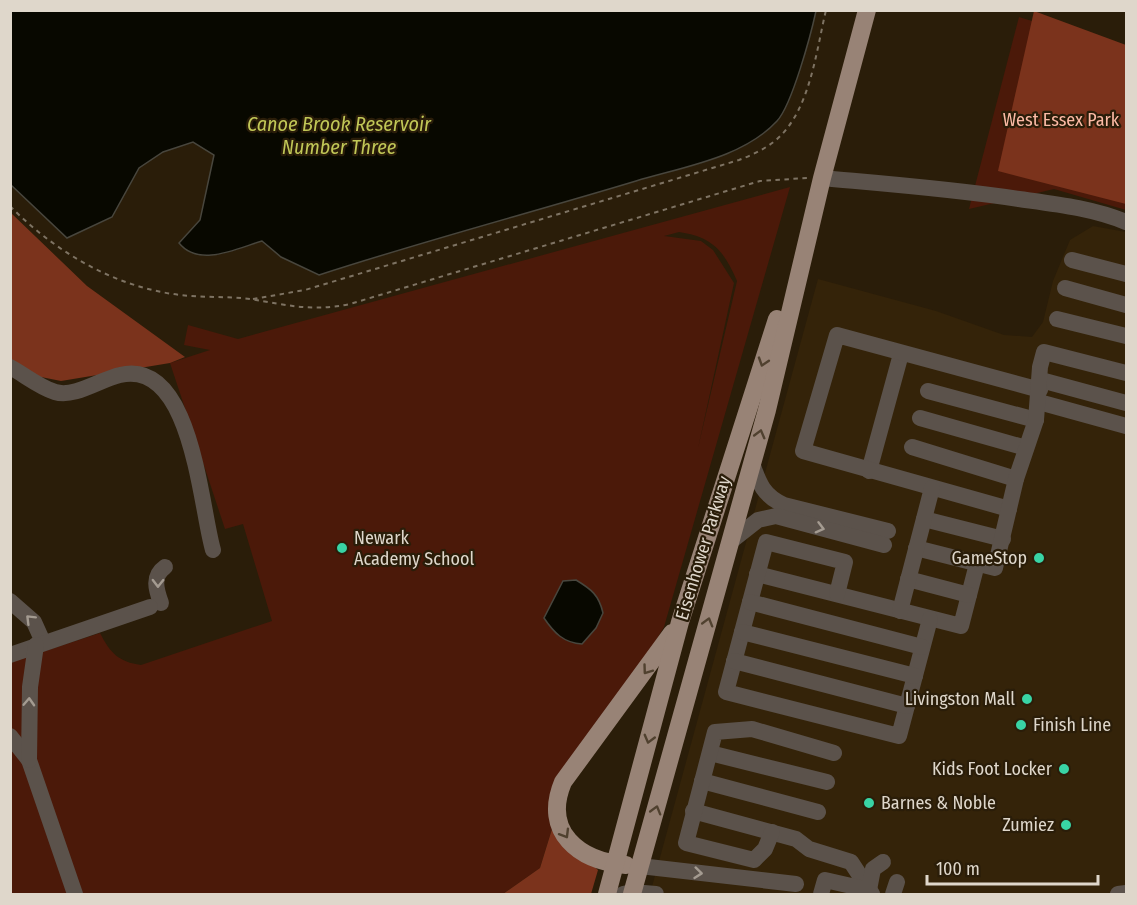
<svg xmlns="http://www.w3.org/2000/svg" width="1137" height="905" font-family="'Fira Sans Condensed',sans-serif">
	<rect width="100%" height="100%" fill="#2a1d09"/>
	<path fill="#342309" d="M 1093,226 L 1126,232 L 1126,894 L 650,894 L 818,279 L 936,311 L 1004,335 L 1032,337 L 1043,322 L 1053,281 L 1070,240 Z"/>
	<g fill="#4b1909" fill-rule="evenodd">
		<path d="M 1019,17 L 1126,50 L 1126,210 L 1054,189 L 969,209 Z"/>
		<path d="M 790,187 L 664,627 L 639,669 L 557,776 L 552,829 L 540,868 L 503,894 L 11,894 L 11,662 L 100,633 C 110,653 119,662 141,665 L 272,621 L 243,524 L 225,529 L 170,363 L 210,350 L 184,345 L 188,325 L 238,339 ZM 679,232 C 713,237 724,251 737,281 L 698,448 L 734,283 L 713,250 L 701,241 L 664,236 Z"/>
	</g>
	<g fill="#7b331c">
		<path d="M 1034,11 L 1126,45 L 1126,204 L 998,171 Z"/>
		<path d="M 10,212 L 87,286 L 185,357 L 170,363 L 61,381 L 11,371 Z"/>
		<path d="M 552,829 L 598,870 L 591,894 L 503,894 L 540,868 Z"/>
	</g>
	<g fill="#080800" stroke="#48463d" stroke-width="1.5">
		<path d="M 10,11 L 11,10 L 816,11 C 811,34 792,105 777,121 C 743,158 682,167 636,181 C 530,213 423,241 319,275 L 281,257 L 262,241 C 238,248 199,268 179,243 L 200,220 L 214,155 L 193,142 L 163,152 L 139,168 L 112,217 L 67,238 L 11,185 Z"/>
		<path d="M 576,580 C 591,589 599,595 603,613 L 596,628 L 582,644 C 564,643 554,633 544,618 L 563,581 Z"/>
	</g>
	<g fill="none" stroke-linecap="round" stroke-linejoin="round">
		<g stroke="#7e7363" stroke-width="2" stroke-dasharray="4.5 4.5" stroke-linecap="butt">
			<path d="M 10,206 C 53,250 111,285 173,294 C 199,298 225,296 250,299 C 288,305 311,312 350,304 L 760,181 L 807,178"/>
			<path d="M 253,299 L 305,290 L 739,160 C 752,155 765,149 776,140 C 810,111 816,52 826,10"/>
		</g>
		<g stroke="#5b524b" stroke-width="16">
			<path d="M 822,178 C 888,184 953,189 1019,199 C 1055,204 1092,208 1126,222"/>
			<path d="M 1072,260 L 1126,274"/>
			<path d="M 1065,288 L 1126,305"/>
			<path d="M 1057,319 L 1126,336"/>
			<path d="M 10,367 C 25,375 39,387 55,392 C 75,398 101,379 120,375 C 192,358 200,505 213,550"/>
			<path d="M 1041,380 L 1126,403"/>
			<path d="M 928,391 L 1036,420"/>
			<path d="M 1039,402 L 1126,426"/>
			<path d="M 920,418 L 1026,448"/>
			<path d="M 912,447 L 1016,479"/>
			<path d="M 752,463 C 759,484 764,496 784,505 L 888,531"/>
			<path d="M 869,471 L 901,354"/>
			<path d="M 1009,509 L 803,451 L 837,335 L 1040,390"/>
			<path d="M 924,519 L 1003,539"/>
			<path d="M 730,542 L 758,520 L 776,516 L 884,545"/>
			<path d="M 916,548 L 995,568 L 1016,479 L 1036,420 L 1040,367 L 1044,352 L 1126,373"/>
			<path d="M 757,574 L 961,626 L 977,564"/>
			<path d="M 908,579 L 969,595"/>
			<path d="M 837,594 L 845,562 L 766,542 L 726,692 L 899,736 L 930,619"/>
			<path d="M 10,601 L 34,622 L 43,642"/>
			<path d="M 750,602 L 922,647"/>
			<path d="M 161,603 C 156,589 152,576 165,567"/>
			<path d="M 900,611 L 932,488"/>
			<path d="M 742,632 L 915,676"/>
			<path d="M 10,655 L 150,607"/>
			<path d="M 734,661 L 907,706"/>
			<path d="M 10,736 L 29,760 L 75,894"/>
			<path d="M 710,753 L 827,782"/>
			<path d="M 29,760 L 30,687 L 36,645"/>
			<path d="M 702,781 L 818,812"/>
			<path d="M 693,811 L 796,839 L 809,849 L 851,862 L 872,894"/>
			<path d="M 772,832 L 765,849 L 754,860 L 686,843 L 715,732 L 752,729 L 834,753"/>
			<path d="M 640,866 L 796,884"/>
			<path d="M 623,894 L 632,892 L 656,894"/>
			<path d="M 821,894 L 825,880 L 869,890 L 873,869 L 883,862"/>
			<path d="M 893,894 L 897,882"/>
			<path d="M 1118,894 L 1126,893"/>
		</g>
		<g stroke="#988376" stroke-width="18">
			<path d="M 626,865 C 579,861 542,832 563,782 L 672,633"/>
			<path d="M 607,894 L 680,622 L 777,319"/>
			<path d="M 632,894 L 767,410 L 822,178 L 867,10"/>
		</g>
	</g>
	<defs><path id="oneway-chevron" d="M-2-3.5L2.5 0L-2 3.5" fill="none" stroke-width="1.6" stroke-linecap="round" stroke-linejoin="round" transform="scale(1.5)"/></defs>
	<g stroke="#50412f">
		<use href="#oneway-chevron" transform="translate(763 362) rotate(108)"/>
		<use href="#oneway-chevron" transform="translate(760 434) rotate(-75)"/>
		<use href="#oneway-chevron" transform="translate(708 622) rotate(-74)"/>
		<use href="#oneway-chevron" transform="translate(647 670) rotate(126)"/>
		<use href="#oneway-chevron" transform="translate(649 739) rotate(105)"/>
		<use href="#oneway-chevron" transform="translate(656 810) rotate(-74)"/>
		<use href="#oneway-chevron" transform="translate(565 834) rotate(59)"/>
	</g>
	<g stroke="#a49b91">
		<use href="#oneway-chevron" transform="translate(820 528) rotate(15)"/>
		<use href="#oneway-chevron" transform="translate(158 583) rotate(91)"/>
		<use href="#oneway-chevron" transform="translate(30 619) rotate(-135)"/>
		<use href="#oneway-chevron" transform="translate(29 702) rotate(-87)"/>
		<use href="#oneway-chevron" transform="translate(698 873) rotate(6)"/>
	</g>
	<g fill="#39d4a5" stroke="#2a1d09" stroke-width="2">
		<circle cx="342" cy="548" r="6"/>
		<circle cx="1039" cy="558" r="6"/>
		<circle cx="1027" cy="699" r="6"/>
		<circle cx="1021" cy="725" r="6"/>
		<circle cx="1064" cy="769" r="6"/>
		<circle cx="869" cy="803" r="6"/>
		<circle cx="1066" cy="825" r="6"/>
	</g>
	<g text-anchor="middle" stroke-width="4.5" stroke-linejoin="round" paint-order="stroke">
		<g font-size="18" fill="#fcbaa5" stroke="#2a1d09">
			<text x="1061" y="126">West Essex Park</text>
		</g>
		<g font-size="18" fill="#dfd7cb" stroke="#2a1d09" text-anchor="end">
			<text x="354" y="544" text-anchor="start">Newark<tspan x="354" dy="21">Academy School</tspan></text>
			<text x="1027" y="564">GameStop</text>
			<text x="1015" y="705">Livingston Mall</text>
			<text x="1033" y="731" text-anchor="start">Finish Line</text>
			<text x="1052" y="775">Kids Foot Locker</text>
			<text x="881" y="809" text-anchor="start">Barnes &amp; Noble</text>
			<text x="1054" y="831">Zumiez</text>
		</g>
		<g font-size="18" fill="#dfd7cb" stroke="#2a1d09">
			<text transform="translate(703 548) rotate(-73)" y="6">Eisenhower Parkway</text>
		</g>
		<g font-size="20" font-style="italic" fill="#c1c757" stroke="#2a1d09">
			<text x="339" y="131">Canoe Brook Reservoir<tspan x="339" dy="23">Number Three</tspan></text>
		</g>
	</g>
	<rect width="1137" height="905" fill="none" stroke="#dfd7cb" stroke-width="24"/>
	<path d="M927 875v9h171v-9" fill="none" stroke="#dfd7cb" stroke-width="3"/>
	<text x="936" y="875" font-size="18" fill="#dfd7cb" stroke="#2a1d09" stroke-width="4.5" paint-order="stroke">100 m</text>
</svg>
